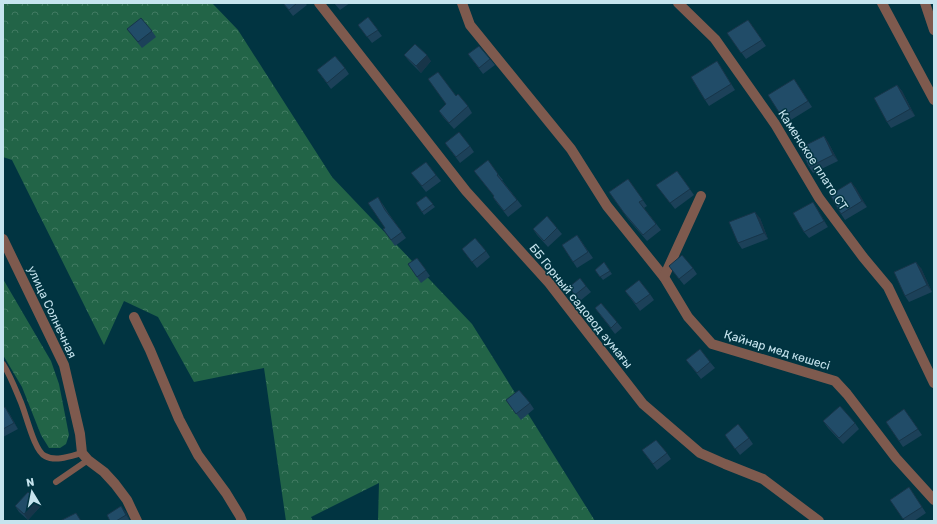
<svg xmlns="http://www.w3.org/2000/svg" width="937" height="524" font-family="Rubik,sans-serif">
	<defs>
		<pattern id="forest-crowns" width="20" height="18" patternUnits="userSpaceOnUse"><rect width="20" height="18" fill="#226447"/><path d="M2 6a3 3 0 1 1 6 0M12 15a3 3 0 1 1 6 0" fill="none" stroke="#417a62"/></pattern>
	</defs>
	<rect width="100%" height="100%" fill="#013441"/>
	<g fill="url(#forest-crowns)">
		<path d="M 3,3 L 212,3 L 238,30 L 332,177 L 472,324 L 595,521 L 378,521 L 379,483 L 311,517 L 313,521 L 286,521 L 264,368 L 194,382 L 158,317 L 124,301 L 104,345 L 12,160 L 3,157 Z"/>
		<path d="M 3,279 L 51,361 L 59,384 L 69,435 L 66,444 L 60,448 L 49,448 L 41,435 L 22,387 L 3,355 Z"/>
	</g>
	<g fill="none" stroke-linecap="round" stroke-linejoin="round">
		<g stroke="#7e5a4e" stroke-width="6">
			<path d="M 3,364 C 10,375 15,388 20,400 C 26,413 34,451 45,456 C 56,462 71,456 82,453"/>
			<path d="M 56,482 L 88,460"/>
		</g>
		<g stroke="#7e5a4e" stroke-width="10">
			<path d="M 319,3 L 466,191 L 549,283 L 643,404 L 700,453 L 725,464 L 763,479 L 819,521"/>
			<path d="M 462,3 L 470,25 L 571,149 L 607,206 L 664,277 L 688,317 L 712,344 L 835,381 L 847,394 L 896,458 L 934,500"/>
			<path d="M 678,3 L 715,39 L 775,124 L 819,198 L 863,257 L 888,287 L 934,383"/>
			<path d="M 882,3 L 934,100"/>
			<path d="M 925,3 L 934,30"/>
			<path d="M 3,239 L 64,365 L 80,434 L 82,453 L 88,460 L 104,472 L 115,484 L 127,500 L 137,521"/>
			<path d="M 664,277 L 701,196"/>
			<path d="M 134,317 L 150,350 L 179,419 L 198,455 L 226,493 L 240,516 L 242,521"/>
		</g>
	</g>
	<g fill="#1c4159">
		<path d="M 283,3 L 305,3 L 307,5 L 293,16 Z"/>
		<path d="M 334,3 L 350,3 L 340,10 Z"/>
		<path d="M 368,17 L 382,36 L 372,43 L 358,25 Z"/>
		<path d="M 748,20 L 766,46 L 746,59 L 727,33 Z"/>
		<path d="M 127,29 L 152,31 L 156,37 L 142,48 Z"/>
		<path d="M 468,54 L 490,59 L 495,65 L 483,74 Z"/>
		<path d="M 404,55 L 431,61 L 421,73 L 409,61 Z"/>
		<path d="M 717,61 L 735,90 L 709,106 L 705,100 Z"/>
		<path d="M 345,68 L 349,74 L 331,89 L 317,70 Z"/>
		<path d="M 794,79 L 812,107 L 786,123 L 782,117 Z"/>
		<path d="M 897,85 L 902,91 L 915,116 L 891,128 L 887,122 Z"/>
		<path d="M 456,96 L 468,106 L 472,113 L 454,129 L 443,117 L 439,111 Z"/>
		<path d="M 824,136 L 828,142 L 838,161 L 813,173 L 809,167 Z"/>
		<path d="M 445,143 L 470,146 L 474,152 L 460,163 Z"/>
		<path d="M 474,171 L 498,174 L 503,180 L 502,180 L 522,206 L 508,217 L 497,203 L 493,197 L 494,196 Z"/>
		<path d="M 677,171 L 694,195 L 675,209 L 656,185 Z"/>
		<path d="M 411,173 L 436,175 L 441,181 L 426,192 Z"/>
		<path d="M 628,179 L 647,206 L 644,208 L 661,230 L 647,241 L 628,219 L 609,192 Z"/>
		<path d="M 851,182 L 867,207 L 845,220 L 841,214 Z"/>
		<path d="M 426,196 L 435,207 L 424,215 L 416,203 Z"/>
		<path d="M 813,202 L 828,227 L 809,238 L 804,232 Z"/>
		<path d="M 382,203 L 389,214 L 406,238 L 395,246 L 383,229 L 385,228 Z"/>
		<path d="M 760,218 L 768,239 L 742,249 L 738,243 Z"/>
		<path d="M 557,228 L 562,234 L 548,247 L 537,235 L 533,229 Z"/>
		<path d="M 577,235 L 593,258 L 577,268 L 562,245 Z"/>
		<path d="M 462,249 L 486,251 L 490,257 L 477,268 Z"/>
		<path d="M 417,258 L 430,276 L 421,283 L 408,264 Z"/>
		<path d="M 604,262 L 612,274 L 603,280 L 595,270 Z"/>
		<path d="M 669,266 L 693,268 L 697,274 L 684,285 Z"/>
		<path d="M 921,268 L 932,292 L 909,302 L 905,296 Z"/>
		<path d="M 586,286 L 591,292 L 580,301 L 569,287 Z"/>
		<path d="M 625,291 L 650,294 L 654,300 L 640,311 Z"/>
		<path d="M 595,308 L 617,322 L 622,328 L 615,334 Z"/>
		<path d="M 686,360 L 710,362 L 715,368 L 701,379 Z"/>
		<path d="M 506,400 L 530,403 L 534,409 L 521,420 Z"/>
		<path d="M 3,408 L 9,413 L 18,429 L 3,437 Z"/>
		<path d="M 904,409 L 922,435 L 903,447 L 886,422 Z"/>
		<path d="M 823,421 L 855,423 L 859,429 L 843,444 L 828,428 Z"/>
		<path d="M 725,435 L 749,438 L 753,444 L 740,455 Z"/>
		<path d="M 642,450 L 667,453 L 671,459 L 657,470 Z"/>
		<path d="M 909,487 L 926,513 L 914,521 L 905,521 L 890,500 Z"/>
		<path d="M 37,500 L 41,506 L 28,520 L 19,512 L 15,506 Z"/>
		<path d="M 121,506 L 126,512 L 130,521 L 110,521 Z"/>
	</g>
	<g fill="#173549">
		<path d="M 427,55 L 431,61 L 421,73 L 416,66 Z"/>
		<path d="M 897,85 L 902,91 L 915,116 L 910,109 Z"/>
		<path d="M 824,136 L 828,142 L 838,161 L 833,155 Z"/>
		<path d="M 851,182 L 856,188 L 867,207 L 862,201 Z"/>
		<path d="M 813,202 L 817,208 L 828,227 L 824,221 Z"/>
		<path d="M 755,212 L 760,218 L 768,239 L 764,233 Z"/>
		<path d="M 916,262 L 921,268 L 932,292 L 927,285 Z"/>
		<path d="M 5,407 L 9,413 L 18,429 L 14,423 Z"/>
		<path d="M 37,500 L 41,506 L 28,520 L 24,514 Z"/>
		<path d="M 121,506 L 126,512 L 130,521 L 126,515 Z"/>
	</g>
	<g fill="#214c68" stroke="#173549">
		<path d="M 283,3 L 297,3 L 289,10 Z"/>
		<path d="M 368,17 L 378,30 L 367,37 L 358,25 Z"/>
		<path d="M 141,18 L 152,31 L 138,42 L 127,29 Z"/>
		<path d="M 748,20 L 762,40 L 741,53 L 727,33 Z"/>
		<path d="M 415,44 L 427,55 L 416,66 L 404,55 Z"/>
		<path d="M 479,46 L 490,59 L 479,68 L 468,54 Z"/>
		<path d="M 335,56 L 345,68 L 327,83 L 317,70 Z"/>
		<path d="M 717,61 L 731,84 L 705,100 L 691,77 Z"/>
		<path d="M 438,72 L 456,96 L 458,94 L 468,106 L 449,123 L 439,111 L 446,104 L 428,79 Z"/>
		<path d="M 794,79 L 808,101 L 782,117 L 768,95 Z"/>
		<path d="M 897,85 L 910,109 L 887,122 L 874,98 Z"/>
		<path d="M 459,132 L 470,146 L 456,157 L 445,143 Z"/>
		<path d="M 824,136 L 833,155 L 809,167 L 800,148 Z"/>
		<path d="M 488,160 L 498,174 L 497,175 L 517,200 L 504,211 L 493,197 L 494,196 L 474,171 Z"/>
		<path d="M 426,162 L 436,175 L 422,186 L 411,173 Z"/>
		<path d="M 677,171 L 690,189 L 670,203 L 656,185 Z"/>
		<path d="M 628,179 L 643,200 L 639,202 L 656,224 L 643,235 L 624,213 L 609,192 Z"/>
		<path d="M 851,182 L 862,201 L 841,214 L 830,195 Z"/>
		<path d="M 426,196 L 433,204 L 422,212 L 416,203 Z"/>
		<path d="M 378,197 L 385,210 L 402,232 L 391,240 L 383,229 L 385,228 L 368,203 Z"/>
		<path d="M 813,202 L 824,221 L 804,232 L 793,213 Z"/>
		<path d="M 755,212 L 764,233 L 738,243 L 729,222 Z"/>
		<path d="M 547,216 L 557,228 L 544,241 L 533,229 Z"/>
		<path d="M 577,235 L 588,252 L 573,262 L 562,245 Z"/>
		<path d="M 475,238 L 486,251 L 472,262 L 462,249 Z"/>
		<path d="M 682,255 L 693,268 L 679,279 L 669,266 Z"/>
		<path d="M 417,258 L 426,270 L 417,277 L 408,264 Z"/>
		<path d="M 604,262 L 610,271 L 600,277 L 595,270 Z"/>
		<path d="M 916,262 L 927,285 L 905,296 L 894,272 Z"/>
		<path d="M 580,278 L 586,286 L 575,295 L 569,287 Z"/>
		<path d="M 639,280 L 650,294 L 636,304 L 625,291 Z"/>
		<path d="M 601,303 L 617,322 L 611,328 L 595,308 Z"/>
		<path d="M 700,349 L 710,362 L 697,373 L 686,360 Z"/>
		<path d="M 519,390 L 530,403 L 516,414 L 506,400 Z"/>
		<path d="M 840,406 L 855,423 L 839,438 L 823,421 Z"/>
		<path d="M 5,407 L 14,423 L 3,429 L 3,408 Z"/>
		<path d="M 904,409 L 918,429 L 899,441 L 886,422 Z"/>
		<path d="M 738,424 L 749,438 L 735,449 L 725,435 Z"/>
		<path d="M 656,440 L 667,453 L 653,464 L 642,450 Z"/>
		<path d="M 909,487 L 922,507 L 903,519 L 890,500 Z"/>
		<path d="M 28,492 L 37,500 L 24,514 L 15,506 Z"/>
		<path d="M 121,506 L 126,515 L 116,521 L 110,521 L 107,515 Z"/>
		<path d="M 76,513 L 81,521 L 60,521 Z"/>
	</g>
	<g text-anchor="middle" stroke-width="3" stroke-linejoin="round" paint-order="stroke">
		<g font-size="12" fill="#c6e4ee" stroke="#013441">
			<text transform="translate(813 160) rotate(57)" y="4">Каменское плато СТ</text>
			<text transform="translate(581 306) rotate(51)" y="4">ББ Горный садовод аумағы</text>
			<text transform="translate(52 312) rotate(65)" y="4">улица Солнечная</text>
			<text transform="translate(777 350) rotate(17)" y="4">Қайнар мед көшесі</text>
		</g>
	</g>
	<rect width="937" height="524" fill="none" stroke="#c6e4ee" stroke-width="8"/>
	<g transform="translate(32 492) rotate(350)" stroke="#013441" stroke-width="3" paint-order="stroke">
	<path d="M0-3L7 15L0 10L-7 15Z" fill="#c6e4ee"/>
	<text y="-6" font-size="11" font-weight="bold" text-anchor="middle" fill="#c6e4ee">N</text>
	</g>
</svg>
